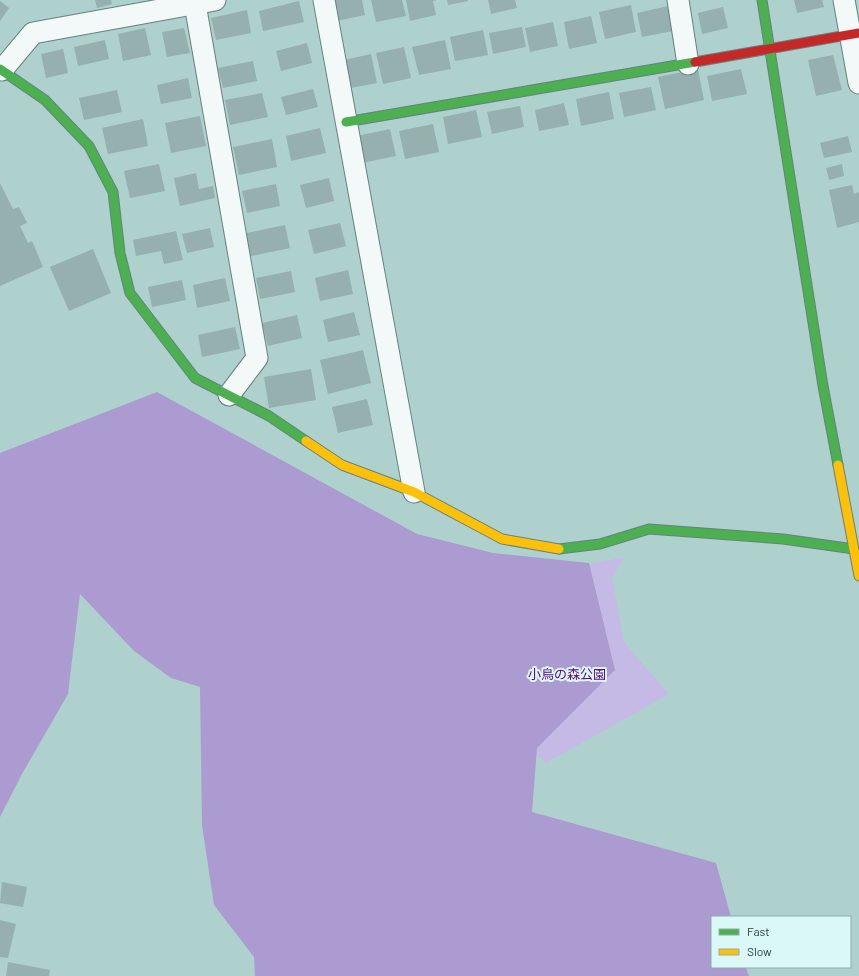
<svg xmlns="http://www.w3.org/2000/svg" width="859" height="976" font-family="Barlow,'Noto Sans JP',sans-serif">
	<rect width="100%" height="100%" fill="#aed1ce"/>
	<path fill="#c5bae5" d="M 625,557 L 612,577 L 624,642 L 669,694 L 546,763 L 512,735 L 549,572 Z"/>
	<path fill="#ac9bd0" d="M 157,392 L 417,534 L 493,553 L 589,563 L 615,670 L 537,748 L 532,812 L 716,863 L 731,917 L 712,917 L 712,967 L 746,967 L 749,976 L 255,976 L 254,957 L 214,905 L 202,825 L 200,687 L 171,678 L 134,651 L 80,594 L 68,694 L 22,774 L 0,817 L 0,453 Z"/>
	<g fill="#95b0ae">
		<path d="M 95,0 L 111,0 L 112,4 L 97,8 Z"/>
		<path d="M 327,0 L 362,0 L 365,15 L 332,22 Z"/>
		<path d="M 371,0 L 402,0 L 406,16 L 376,22 Z"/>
		<path d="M 406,0 L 437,0 L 433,1 L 436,15 L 410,21 Z"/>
		<path d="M 447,0 L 468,0 L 468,1 L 448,5 Z"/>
		<path d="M 488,0 L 515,0 L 517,8 L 491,14 Z"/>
		<path d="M 794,0 L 822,0 L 824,7 L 797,13 Z"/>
		<path d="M 0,1 L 9,8 L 0,21 Z"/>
		<path d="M 299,1 L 304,22 L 263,31 L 259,11 Z"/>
		<path d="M 631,5 L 636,32 L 605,39 L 599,12 Z"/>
		<path d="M 668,6 L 673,31 L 642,37 L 637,13 Z"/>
		<path d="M 723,7 L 728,28 L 702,34 L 698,13 Z"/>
		<path d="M 247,10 L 251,33 L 216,40 L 211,18 Z"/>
		<path d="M 591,16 L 597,43 L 569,49 L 564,22 Z"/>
		<path d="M 553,22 L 558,46 L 530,52 L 525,28 Z"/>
		<path d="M 522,27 L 526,47 L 493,54 L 489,33 Z"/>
		<path d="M 145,28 L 151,55 L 123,61 L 118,34 Z"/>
		<path d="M 184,28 L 190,53 L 167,57 L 162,32 Z"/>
		<path d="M 483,30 L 488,55 L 455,61 L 450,37 Z"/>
		<path d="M 105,40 L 109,59 L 78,66 L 74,47 Z"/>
		<path d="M 445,40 L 451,69 L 419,75 L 412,47 Z"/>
		<path d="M 307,43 L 312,63 L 281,71 L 276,51 Z"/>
		<path d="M 404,47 L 411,78 L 383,84 L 376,53 Z"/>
		<path d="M 63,49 L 68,73 L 46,78 L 41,54 Z"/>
		<path d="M 371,54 L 377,83 L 345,89 L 339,61 Z"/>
		<path d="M 833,55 L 842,90 L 816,96 L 808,60 Z"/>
		<path d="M 253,61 L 257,81 L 223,88 L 218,68 Z"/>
		<path d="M 698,69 L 704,100 L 665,109 L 658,77 Z"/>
		<path d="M 741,69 L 747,94 L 712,101 L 707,76 Z"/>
		<path d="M 188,78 L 192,98 L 161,104 L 157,85 Z"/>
		<path d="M 651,87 L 656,110 L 624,117 L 619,93 Z"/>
		<path d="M 313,89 L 318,107 L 286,115 L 281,97 Z"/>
		<path d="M 117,90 L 122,112 L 84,120 L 79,98 Z"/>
		<path d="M 609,92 L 614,119 L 581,126 L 576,99 Z"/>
		<path d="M 262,93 L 268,117 L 230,125 L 225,100 Z"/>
		<path d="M 564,103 L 569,125 L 539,131 L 535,110 Z"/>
		<path d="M 520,106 L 524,127 L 492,134 L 487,112 Z"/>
		<path d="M 476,110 L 482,137 L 448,144 L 443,117 Z"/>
		<path d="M 200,116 L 206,146 L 171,153 L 165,123 Z"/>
		<path d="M 143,119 L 148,146 L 108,154 L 102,128 Z"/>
		<path d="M 433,124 L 439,152 L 405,159 L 399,131 Z"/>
		<path d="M 320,128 L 326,153 L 291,161 L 286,136 Z"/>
		<path d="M 390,129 L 396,156 L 357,164 L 352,137 Z"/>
		<path d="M 848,136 L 852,152 L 824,158 L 820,143 Z"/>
		<path d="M 272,139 L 277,167 L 239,175 L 233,147 Z"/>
		<path d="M 159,164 L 165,191 L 130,198 L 124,171 Z"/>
		<path d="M 842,164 L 844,176 L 829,180 L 826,168 Z"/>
		<path d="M 196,173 L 199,189 L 213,186 L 215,198 L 180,206 L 174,178 Z"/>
		<path d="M 329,178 L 334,201 L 306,208 L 300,185 Z"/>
		<path d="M 0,183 L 13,209 L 19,207 L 27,223 L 20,226 L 28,243 L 32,241 L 43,267 L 0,286 Z"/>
		<path d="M 276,184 L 280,206 L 247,213 L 242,191 Z"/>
		<path d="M 852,185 L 854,194 L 859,192 L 859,222 L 837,228 L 829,190 Z"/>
		<path d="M 340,223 L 346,246 L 314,254 L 308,230 Z"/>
		<path d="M 285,225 L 290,248 L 247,257 L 242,234 Z"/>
		<path d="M 210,228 L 214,247 L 187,253 L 182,234 Z"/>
		<path d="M 176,231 L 183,260 L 164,264 L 161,251 L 136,256 L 133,240 Z"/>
		<path d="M 93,249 L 111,293 L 69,311 L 50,267 Z"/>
		<path d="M 348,270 L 353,294 L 320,301 L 315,278 Z"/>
		<path d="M 291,271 L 295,292 L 260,299 L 256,278 Z"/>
		<path d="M 225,278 L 230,301 L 197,308 L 193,285 Z"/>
		<path d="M 182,280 L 186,300 L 152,307 L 148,287 Z"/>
		<path d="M 354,312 L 360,335 L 328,342 L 323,320 Z"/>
		<path d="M 297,315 L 302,338 L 268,346 L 262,323 Z"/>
		<path d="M 235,327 L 240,349 L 202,357 L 198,335 Z"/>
		<path d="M 363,350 L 371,383 L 328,394 L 320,360 Z"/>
		<path d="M 311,369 L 316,400 L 269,408 L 264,377 Z"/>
		<path d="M 367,399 L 373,425 L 338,433 L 332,407 Z"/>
		<path d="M 2,882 L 27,887 L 23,907 L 0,903 Z"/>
		<path d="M 0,920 L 16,924 L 8,958 L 0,957 Z"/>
		<path d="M 8,962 L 50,970 L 49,976 L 6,976 Z"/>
	</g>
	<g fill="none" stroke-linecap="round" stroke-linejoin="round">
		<defs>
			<g id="street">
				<path d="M 324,0 L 414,492"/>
				<path d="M 678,0 L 688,64"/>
				<path d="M 844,0 L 859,83"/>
				<path d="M 195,4 L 257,358 L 229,395"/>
				<path d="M 2,70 L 33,33 L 215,0"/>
			</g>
			<g id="fast">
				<path d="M 762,0 L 823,386 L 838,465"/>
				<path d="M 0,69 L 45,100 L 89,146 L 113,192 L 120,253 L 130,293 L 195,378 L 269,416 L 306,441"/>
				<path d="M 346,122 L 695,62"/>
				<path d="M 559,549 L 600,544 L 649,529 L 783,539 L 854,549"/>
			</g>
			<g id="slow">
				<path d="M 306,441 L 342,465 L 414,492 L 502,539 L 559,549"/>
				<path d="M 838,465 L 859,576"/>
			</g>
			<path id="jam" d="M 695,62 L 859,33"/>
		</defs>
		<use href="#street" stroke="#658280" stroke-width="23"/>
		<use href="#fast" stroke="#658280" stroke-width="11"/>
		<use href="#slow" stroke="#658280" stroke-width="11"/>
		<use href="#jam" stroke="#658280" stroke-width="11"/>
		<use href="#street" stroke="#f3f8f8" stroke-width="21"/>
		<use href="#fast" stroke="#4caf50" stroke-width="9"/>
		<use href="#slow" stroke="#ffc107" stroke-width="9"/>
		<use href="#jam" stroke="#c62828" stroke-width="9"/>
	</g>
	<g text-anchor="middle" stroke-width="4" stroke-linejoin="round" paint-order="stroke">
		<g font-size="13" fill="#610888" stroke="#daf9f6">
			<text x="567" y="679">小鳥の森公園</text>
		</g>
	</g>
	<rect x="711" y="916" width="140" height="52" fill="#daf9f6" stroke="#8facaa"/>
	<rect x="719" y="929" width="20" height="6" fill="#4caf50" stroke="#8facaa"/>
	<text x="747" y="936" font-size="12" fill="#1f3938">Fast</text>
	<rect x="719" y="949" width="20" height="6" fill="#ffc107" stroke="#8facaa"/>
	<text x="747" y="956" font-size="12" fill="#1f3938">Slow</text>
</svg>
